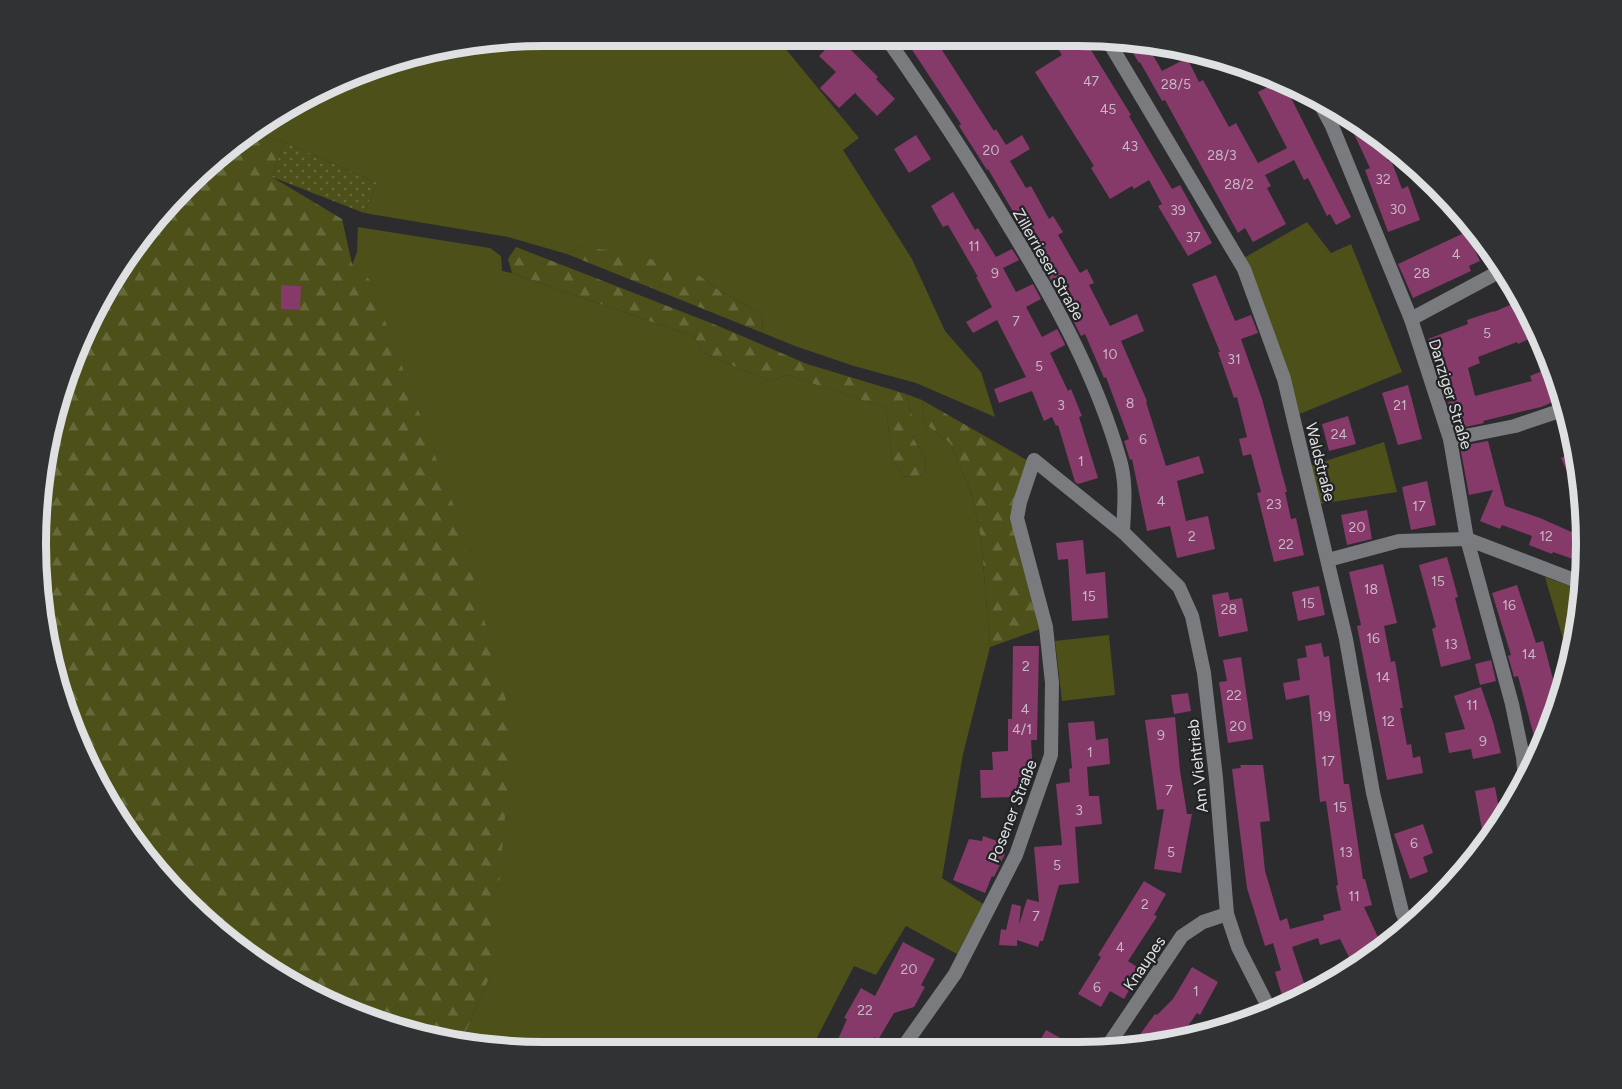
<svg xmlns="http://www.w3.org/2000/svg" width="1622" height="1089" font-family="Figtree,sans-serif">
	<defs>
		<pattern id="forest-firs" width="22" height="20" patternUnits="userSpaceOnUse" patternTransform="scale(1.5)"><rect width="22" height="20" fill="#4d5019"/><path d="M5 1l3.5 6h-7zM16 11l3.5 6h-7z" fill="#66693a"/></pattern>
		<pattern id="garden-dots" width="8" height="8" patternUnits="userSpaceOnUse" patternTransform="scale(1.5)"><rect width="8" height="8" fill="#4d5019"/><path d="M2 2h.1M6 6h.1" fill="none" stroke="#66693a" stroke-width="1.8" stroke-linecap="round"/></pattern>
	</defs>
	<rect width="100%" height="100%" fill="#2c2c2f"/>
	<g fill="#4d5019">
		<path d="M 545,36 L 775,36 L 859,138 L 843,150 L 912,259 L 945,331 L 981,372 L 995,417 L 916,383 L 854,366 L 795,346 L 763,333 L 762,314 L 720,291 L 700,276 L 580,247 L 567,254 L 508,237 L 364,213 L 377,183 L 284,142 L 250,133 L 262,122 L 381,63 Z"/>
		<path d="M 1307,222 L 1331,253 L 1351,244 L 1402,372 L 1297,415 L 1242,259 Z"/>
		<path d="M 358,227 L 490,248 L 501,256 L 502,271 L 512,273 L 695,337 L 701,352 L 769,381 L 787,375 L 886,408 L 892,459 L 905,477 L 924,475 L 926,460 L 912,436 L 912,415 L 906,394 L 922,400 L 924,423 L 950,443 L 971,492 L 981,538 L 990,647 L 963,754 L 942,878 L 983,904 L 957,954 L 906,926 L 876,975 L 854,966 L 809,1053 L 545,1053 L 460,1045 L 491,974 L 352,265 L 357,252 Z"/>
		<path d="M 1384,442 L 1397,492 L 1319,504 L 1310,466 Z"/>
		<path d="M 1545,577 L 1581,590 L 1576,643 L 1570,663 Z"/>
		<path d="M 1109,635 L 1115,695 L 1062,701 L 1055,641 Z"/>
	</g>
	<g fill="url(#forest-firs)">
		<path d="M 250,133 L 284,142 L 272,177 L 342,219 L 352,264 L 370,280 L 453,504 L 513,726 L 491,974 L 460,1045 L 446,1043 L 319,1000 L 185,904 L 104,798 L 46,644 L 37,511 L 75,350 L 141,235 Z"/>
		<path d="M 516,247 L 716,325 L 807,364 L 906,394 L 912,415 L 912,436 L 926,460 L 924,475 L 905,477 L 892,459 L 886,408 L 787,375 L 769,381 L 701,352 L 695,337 L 512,273 L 508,259 Z"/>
		<path d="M 580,247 L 633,253 L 700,276 L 720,291 L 762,314 L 763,333 L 567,254 Z"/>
		<path d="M 922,400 L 1030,462 L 1013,518 L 1043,628 L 990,647 L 981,538 L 971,492 L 950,443 L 924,423 Z"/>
	</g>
	<path fill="url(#garden-dots)" d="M 284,142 L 377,183 L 364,213 L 272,177 Z"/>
	<g fill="#853a69">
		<path d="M 830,36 L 837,36 L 878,77 L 876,79 L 895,99 L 877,116 L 855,93 L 839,108 L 820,88 L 836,72 L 819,56 L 825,50 L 821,45 Z"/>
		<path d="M 903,36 L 933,36 L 994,131 L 996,129 L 1006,145 L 1022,135 L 1030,149 L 1010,161 L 1026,188 L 1031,186 L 1049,219 L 1053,216 L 1063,232 L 1058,235 L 1080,273 L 1087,269 L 1094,283 L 1089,285 L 1110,326 L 1137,314 L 1144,331 L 1121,341 L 1147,401 L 1146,402 L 1166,466 L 1199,456 L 1204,473 L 1177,481 L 1186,521 L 1208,516 L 1215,549 L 1177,558 L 1170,526 L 1147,531 L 1132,459 L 1130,460 L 1124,441 L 1129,439 L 1106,377 L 1104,378 L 1085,334 L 1081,336 L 1073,320 L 1076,319 L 1061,289 L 1057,291 L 1048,275 L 1053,273 L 1034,240 L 1031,242 L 988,169 L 987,170 L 959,126 L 961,124 Z"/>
		<path d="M 1050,36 L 1083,37 L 1131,115 L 1129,116 L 1172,189 L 1180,185 L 1212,243 L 1188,256 L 1158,206 L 1162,204 L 1149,180 L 1134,189 L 1132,186 L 1110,199 L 1091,168 L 1094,166 L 1035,72 L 1062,55 Z"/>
		<path d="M 1126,41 L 1146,43 L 1162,71 L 1187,58 L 1199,82 L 1203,80 L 1229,127 L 1236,123 L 1258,163 L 1287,148 L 1258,92 L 1279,81 L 1283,82 L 1351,217 L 1336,225 L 1330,214 L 1327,216 L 1308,178 L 1304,180 L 1294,160 L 1265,175 L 1271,186 L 1267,188 L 1286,224 L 1253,242 L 1245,228 L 1238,233 L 1165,100 L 1162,101 L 1140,62 L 1139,63 Z"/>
		<path d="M 1348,121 L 1383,146 L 1388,161 L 1391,160 L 1402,189 L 1408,186 L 1420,220 L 1388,232 L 1365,170 L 1370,168 Z"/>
		<path d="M 916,135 L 931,159 L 909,173 L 894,149 Z"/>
		<path d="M 953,192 L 975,230 L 978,228 L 996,257 L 1012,249 L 1019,260 L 1003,268 L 1016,292 L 1033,284 L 1041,299 L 1026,307 L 1042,337 L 1057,329 L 1064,342 L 1065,345 L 1050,353 L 1068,391 L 1071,389 L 1082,416 L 1079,417 L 1098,478 L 1078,484 L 1075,482 L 1058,425 L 1056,426 L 1052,417 L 1044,421 L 1032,391 L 999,403 L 994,389 L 1026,377 L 997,320 L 973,333 L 966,322 L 992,307 L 976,277 L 978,277 L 948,225 L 943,227 L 931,206 Z"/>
		<path d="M 1466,232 L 1480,261 L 1469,266 L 1471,271 L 1413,298 L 1398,264 Z"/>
		<path d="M 1216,275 L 1235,321 L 1251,315 L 1258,333 L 1241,339 L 1262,399 L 1287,492 L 1285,492 L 1291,519 L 1296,518 L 1304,555 L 1274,562 L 1257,493 L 1261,492 L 1251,454 L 1243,456 L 1239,439 L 1247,437 L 1237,397 L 1234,398 L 1218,352 L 1220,352 L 1192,284 Z"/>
		<path d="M 281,285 L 301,286 L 300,310 L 281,309 Z"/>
		<path d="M 1521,300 L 1539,334 L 1518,344 L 1517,342 L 1478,357 L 1480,363 L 1468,368 L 1475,396 L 1532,381 L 1530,376 L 1552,367 L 1562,398 L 1541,407 L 1483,421 L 1484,423 L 1456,429 L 1448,402 L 1454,401 L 1447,369 L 1440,372 L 1428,339 L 1468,324 L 1467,320 L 1494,311 L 1494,312 Z"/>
		<path d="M 1408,385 L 1422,439 L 1398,445 L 1382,393 Z"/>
		<path d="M 1348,416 L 1356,444 L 1329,451 L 1322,424 Z"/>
		<path d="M 1488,441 L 1505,506 L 1540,518 L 1585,538 L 1584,563 L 1553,552 L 1552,554 L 1529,545 L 1532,536 L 1502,525 L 1500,529 L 1480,521 L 1493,490 L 1469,495 L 1460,446 Z"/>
		<path d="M 1577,450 L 1581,498 L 1579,498 L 1561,458 Z"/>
		<path d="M 1427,481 L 1436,525 L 1411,530 L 1402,487 Z"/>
		<path d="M 1367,510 L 1372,539 L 1347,545 L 1341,515 Z"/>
		<path d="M 1083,540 L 1086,574 L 1105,572 L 1108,618 L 1072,621 L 1068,559 L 1058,560 L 1056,543 Z"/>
		<path d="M 1447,557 L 1458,597 L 1455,598 L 1471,659 L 1441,667 L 1432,629 L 1436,627 L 1419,565 Z"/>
		<path d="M 1383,564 L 1397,623 L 1384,626 L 1391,662 L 1395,661 L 1403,708 L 1400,708 L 1407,745 L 1411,744 L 1413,758 L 1420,756 L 1423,773 L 1387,780 L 1357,626 L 1361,625 L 1349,572 Z"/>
		<path d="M 1517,585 L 1536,643 L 1543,641 L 1553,679 L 1567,675 L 1547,739 L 1539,755 L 1518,676 L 1514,677 L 1508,656 L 1511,655 L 1492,593 Z"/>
		<path d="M 1319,586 L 1325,615 L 1298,621 L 1292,592 Z"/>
		<path d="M 1228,592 L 1230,600 L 1242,598 L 1248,631 L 1219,637 L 1212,595 Z"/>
		<path d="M 1321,643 L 1324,657 L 1329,656 L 1344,784 L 1349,784 L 1363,879 L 1365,879 L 1372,905 L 1364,907 L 1383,948 L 1352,963 L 1340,939 L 1320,945 L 1318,938 L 1292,947 L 1308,995 L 1284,1002 L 1275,972 L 1281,970 L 1273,943 L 1265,946 L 1247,888 L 1232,769 L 1241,768 L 1240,765 L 1263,765 L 1270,821 L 1260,822 L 1265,871 L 1280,921 L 1287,918 L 1290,929 L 1324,920 L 1323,915 L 1341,910 L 1336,886 L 1338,885 L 1326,801 L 1320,802 L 1309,695 L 1286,700 L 1283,683 L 1300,680 L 1297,659 L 1307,657 L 1305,646 Z"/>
		<path d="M 1013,646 L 1039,646 L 1037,740 L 1031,740 L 1033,776 L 1018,777 L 1019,790 L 1011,791 L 1011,797 L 981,798 L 980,770 L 993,770 L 992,752 L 1008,751 L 1008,719 L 1012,719 Z"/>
		<path d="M 1241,657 L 1253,739 L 1228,743 L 1219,682 L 1227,681 L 1223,660 Z"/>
		<path d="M 1491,660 L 1496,681 L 1480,685 L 1475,664 Z"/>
		<path d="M 1481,687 L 1493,722 L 1501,753 L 1473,759 L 1471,749 L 1449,753 L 1445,733 L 1465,729 L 1454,696 Z"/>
		<path d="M 1188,693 L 1191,711 L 1174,714 L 1171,695 Z"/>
		<path d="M 1175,717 L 1180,771 L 1187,814 L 1192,814 L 1181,873 L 1154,869 L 1164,809 L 1157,810 L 1145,720 Z"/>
		<path d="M 1094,721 L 1096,740 L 1108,738 L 1110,764 L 1087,767 L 1089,796 L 1099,796 L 1102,824 L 1075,827 L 1079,883 L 1059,885 L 1043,941 L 1040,941 L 1038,947 L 1017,940 L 1017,946 L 999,945 L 1001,929 L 1006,930 L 1012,904 L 1021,906 L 1019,925 L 1027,899 L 1039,902 L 1034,847 L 1062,845 L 1056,784 L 1070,782 L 1069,769 L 1072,768 L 1068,723 Z"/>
		<path d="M 1495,787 L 1502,824 L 1485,846 L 1475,791 Z"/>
		<path d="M 1423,824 L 1433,853 L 1423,857 L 1428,872 L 1410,879 L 1394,834 Z"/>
		<path d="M 983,836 L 1000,842 L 997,851 L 1005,854 L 994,877 L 992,876 L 985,893 L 953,880 L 969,839 L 982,841 Z"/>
		<path d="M 1144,881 L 1166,894 L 1154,915 L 1157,916 L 1156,918 L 1128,961 L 1140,969 L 1130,984 L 1132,985 L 1124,999 L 1110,991 L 1101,1007 L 1078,994 L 1101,957 L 1098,955 Z"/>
		<path d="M 903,942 L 935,959 L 921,985 L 925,987 L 914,1007 L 894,1013 L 878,1040 L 874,1037 L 865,1053 L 832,1053 L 847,1019 L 844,1018 L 861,988 L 875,996 Z"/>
		<path d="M 1192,967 L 1218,982 L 1200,1015 L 1197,1013 L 1176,1043 L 1130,1048 L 1155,1014 L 1157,1015 L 1173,999 Z"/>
		<path d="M 1046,1030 L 1086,1052 L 1033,1053 Z"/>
	</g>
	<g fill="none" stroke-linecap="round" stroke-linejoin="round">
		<g stroke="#7a7b7e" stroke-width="14">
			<path d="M 885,36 C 928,97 969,159 1007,223 C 1053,298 1096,375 1120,460 C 1127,484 1124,508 1123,532"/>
			<path d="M 1107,39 L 1244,269 L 1284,379 L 1346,639 L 1373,793 L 1402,912 L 1409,927"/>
			<path d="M 1318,100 L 1332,126 L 1411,319 L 1450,439 L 1467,539 L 1512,704 L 1523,757 L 1525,781"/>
			<path d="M 1411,319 L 1504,269"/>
			<path d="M 1450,439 L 1515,426 L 1565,409"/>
			<path d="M 1328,560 L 1399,541 L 1467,539 L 1582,583"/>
			<path d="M 901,1050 L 955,974 L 1016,855 L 1051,755 L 1052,683 L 1046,627 L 1017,518 L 1020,502 L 1034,460 L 1123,532 L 1179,587 L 1192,616 L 1204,673 L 1216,778 L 1227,914 L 1238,947 L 1272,1014"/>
			<path d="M 1105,1050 L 1182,936 L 1203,922 L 1227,914"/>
		</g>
	</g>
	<g text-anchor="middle" stroke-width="4.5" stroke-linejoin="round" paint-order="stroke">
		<g font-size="14" fill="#c8b6c4">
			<text x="1091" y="86">47</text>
			<text x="1176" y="89">28/5</text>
			<text x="1108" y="114">45</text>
			<text x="1130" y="151">43</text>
			<text x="991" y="155">20</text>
			<text x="1222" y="160">28/3</text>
			<text x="1383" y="184">32</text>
			<text x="1239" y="189">28/2</text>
			<text x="1398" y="214">30</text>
			<text x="1178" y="215">39</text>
			<text x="1193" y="242">37</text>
			<text x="974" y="251">11</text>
			<text x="1456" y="259">4</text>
			<text x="995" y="278">9</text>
			<text x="1422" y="278">28</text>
			<text x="1016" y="326">7</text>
			<text x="1487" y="338">5</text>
			<text x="1110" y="359">10</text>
			<text x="1234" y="364">31</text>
			<text x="1039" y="371">5</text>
			<text x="1130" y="408">8</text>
			<text x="1061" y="410">3</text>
			<text x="1400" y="410">21</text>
			<text x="1339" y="439">24</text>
			<text x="1143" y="444">6</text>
			<text x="1081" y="466">1</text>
			<text x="1161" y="506">4</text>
			<text x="1274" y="509">23</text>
			<text x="1419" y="511">17</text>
			<text x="1357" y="532">20</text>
			<text x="1192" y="541">2</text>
			<text x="1546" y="541">12</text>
			<text x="1286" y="549">22</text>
			<text x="1438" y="586">15</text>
			<text x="1371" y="594">18</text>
			<text x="1089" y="601">15</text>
			<text x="1308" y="608">15</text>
			<text x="1509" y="610">16</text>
			<text x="1229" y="614">28</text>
			<text x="1373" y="643">16</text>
			<text x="1451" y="649">13</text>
			<text x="1529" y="659">14</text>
			<text x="1026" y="671">2</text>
			<text x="1383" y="682">14</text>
			<text x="1234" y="700">22</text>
			<text x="1472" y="710">11</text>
			<text x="1025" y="714">4</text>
			<text x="1324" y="721">19</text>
			<text x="1388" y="726">12</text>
			<text x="1238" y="731">20</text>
			<text x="1022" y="734">4/1</text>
			<text x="1161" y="740">9</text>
			<text x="1483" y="746">9</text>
			<text x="1090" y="757">1</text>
			<text x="1328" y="766">17</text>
			<text x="1169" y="795">7</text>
			<text x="1340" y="812">15</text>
			<text x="1079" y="815">3</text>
			<text x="1414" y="848">6</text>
			<text x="1171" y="857">5</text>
			<text x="1346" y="857">13</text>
			<text x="1057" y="870">5</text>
			<text x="1354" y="901">11</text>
			<text x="1145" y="909">2</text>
			<text x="1036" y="921">7</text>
			<text x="1120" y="952">4</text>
			<text x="909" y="974">20</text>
			<text x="1097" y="992">6</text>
			<text x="1196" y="996">1</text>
			<text x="865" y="1015">22</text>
		</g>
		<g font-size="16" fill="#dfe0e2" stroke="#222325">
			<text transform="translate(1049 264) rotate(60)" y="6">Zillerrieser Straße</text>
			<text transform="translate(1451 394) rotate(73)" y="6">Danziger Straße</text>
			<text transform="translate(1321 462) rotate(76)" y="6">Waldstraße</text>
			<text transform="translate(1197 766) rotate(-96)" y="6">Am Viehtrieb</text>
			<text transform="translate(1012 811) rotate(-69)" y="6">Posener Straße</text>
			<text transform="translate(1144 963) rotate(-56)" y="6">Knaupes</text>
		</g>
	</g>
	<path d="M0 0H1622V1089H0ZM544 46H1078A498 498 0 0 1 1576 544V544A498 498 0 0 1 1078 1042H544A498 498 0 0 1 46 544V544A498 498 0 0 1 544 46Z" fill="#313234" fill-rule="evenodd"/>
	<path fill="none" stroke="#dfe0e2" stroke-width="8" d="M544 46H1078A498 498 0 0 1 1576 544V544A498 498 0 0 1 1078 1042H544A498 498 0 0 1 46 544V544A498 498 0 0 1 544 46Z"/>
</svg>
